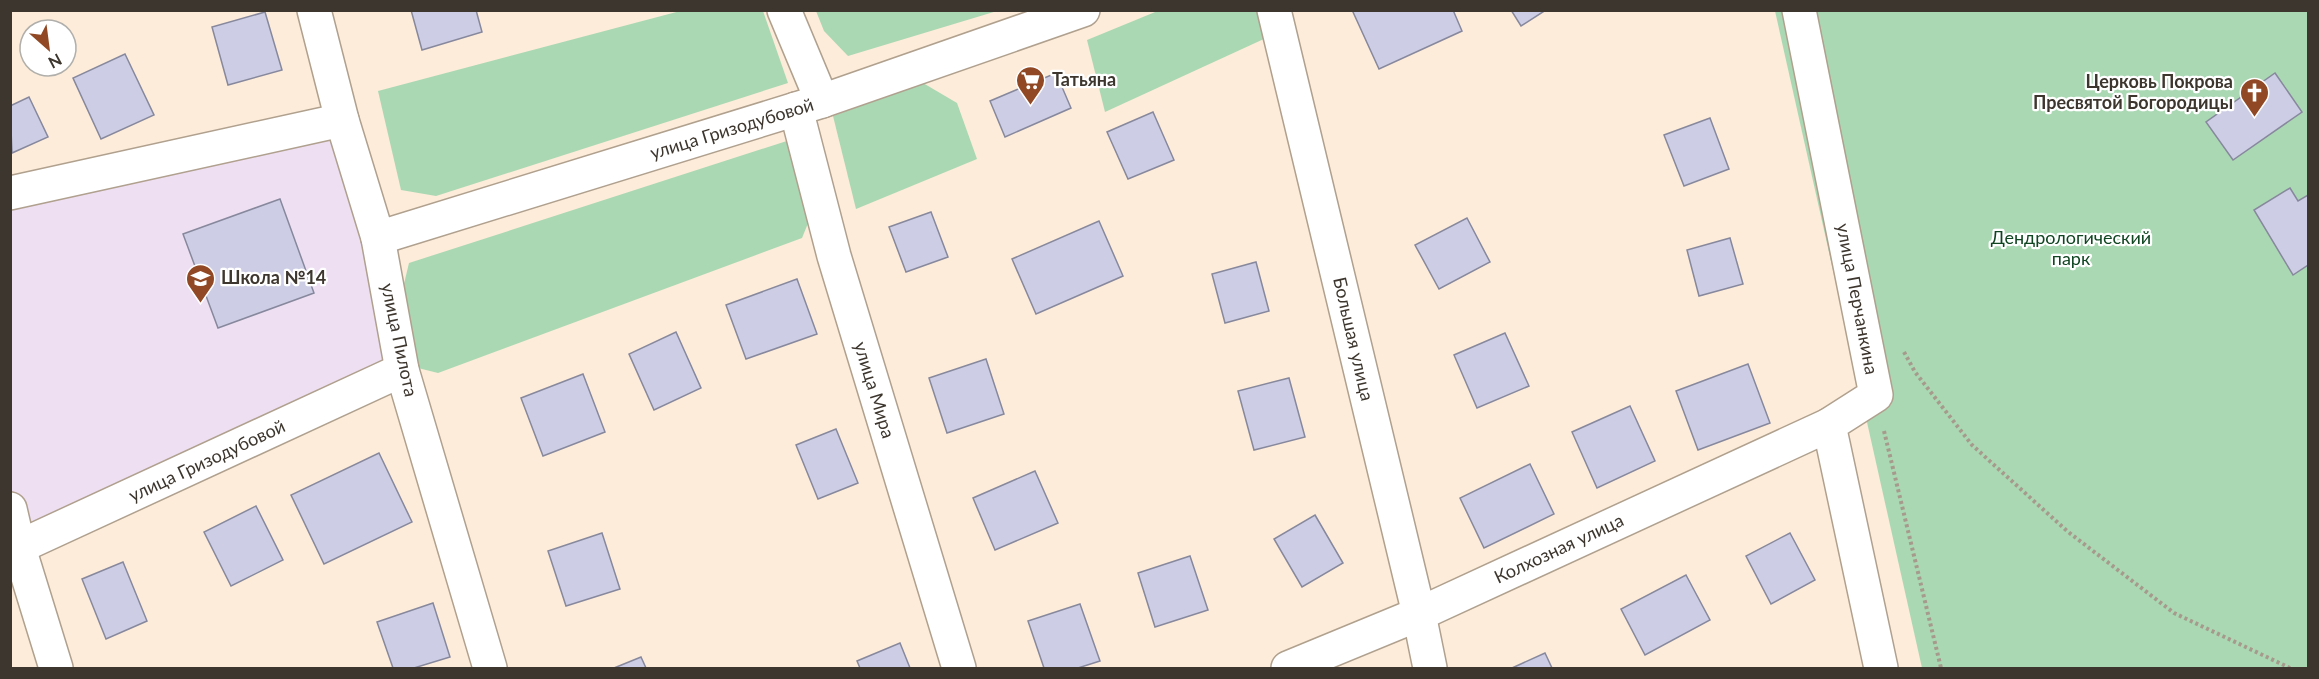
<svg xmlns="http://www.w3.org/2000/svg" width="2319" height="679" font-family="Lato,sans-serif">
	<rect width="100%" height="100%" fill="#fdecd9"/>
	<path fill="#eedff2" d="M 342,120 L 402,370 L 19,548 L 10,509 L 10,193 Z"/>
	<g fill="#aad8b3">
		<path d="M 684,10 L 763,11 L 788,83 L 436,196 L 401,190 L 378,91 Z"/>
		<path d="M 1160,10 L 1257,11 L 1266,38 L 1105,112 L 1087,40 Z"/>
		<path d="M 816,11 L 997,11 L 848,56 L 824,31 Z"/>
		<path d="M 1775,11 L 2308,11 L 2308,668 L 1922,668 Z"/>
		<path d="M 923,83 L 957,103 L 977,159 L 856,209 L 833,116 Z"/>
		<path d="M 793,139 L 813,211 L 802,238 L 438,373 L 418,368 L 403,288 L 409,263 Z"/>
	</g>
	<g fill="#cdcee5" stroke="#87889d" stroke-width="1.5">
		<path d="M 411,10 L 476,10 L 482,32 L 422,50 Z"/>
		<path d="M 1356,10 L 1453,10 L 1462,31 L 1379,69 L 1353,12 Z"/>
		<path d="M 1511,10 L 1546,10 L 1521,26 Z"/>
		<path d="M 265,12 L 282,70 L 228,85 L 212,27 Z"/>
		<path d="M 125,54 L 154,115 L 101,139 L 73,78 Z"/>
		<path d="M 1056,73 L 1071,108 L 1005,137 L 990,101 Z"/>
		<path d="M 2275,73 L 2302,112 L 2233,160 L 2206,122 Z"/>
		<path d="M 29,97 L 48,137 L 12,153 L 10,106 Z"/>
		<path d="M 1153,112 L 1174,160 L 1128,179 L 1107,132 Z"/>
		<path d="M 1710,118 L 1729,169 L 1684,186 L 1664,135 Z"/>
		<path d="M 2290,188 L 2298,201 L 2308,195 L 2308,265 L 2293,275 L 2254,210 Z"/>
		<path d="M 280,199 L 314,293 L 218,328 L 183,234 Z"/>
		<path d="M 931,212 L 948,257 L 906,272 L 889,227 Z"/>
		<path d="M 1467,218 L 1490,262 L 1439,289 L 1415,245 Z"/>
		<path d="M 1099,221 L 1123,276 L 1036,314 L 1012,259 Z"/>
		<path d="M 1730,238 L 1743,284 L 1699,296 L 1687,250 Z"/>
		<path d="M 1256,262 L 1269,311 L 1225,323 L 1212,274 Z"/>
		<path d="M 797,279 L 817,334 L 746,359 L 726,305 Z"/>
		<path d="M 676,332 L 701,388 L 654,410 L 629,354 Z"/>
		<path d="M 1505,333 L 1529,386 L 1477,408 L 1454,355 Z"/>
		<path d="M 986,359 L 1004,414 L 947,433 L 929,378 Z"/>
		<path d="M 1748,364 L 1770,423 L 1698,450 L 1676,391 Z"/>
		<path d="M 583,374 L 605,432 L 543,456 L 521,398 Z"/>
		<path d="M 1289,378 L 1305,437 L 1254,450 L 1238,391 Z"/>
		<path d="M 1630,406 L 1655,461 L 1597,488 L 1572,432 Z"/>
		<path d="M 836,429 L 858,483 L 818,499 L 796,445 Z"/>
		<path d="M 379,453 L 412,522 L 324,564 L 291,495 Z"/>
		<path d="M 1530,464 L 1554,514 L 1484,548 L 1460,498 Z"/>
		<path d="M 1035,471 L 1058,523 L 995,550 L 973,498 Z"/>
		<path d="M 256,506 L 283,560 L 231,586 L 204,532 Z"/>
		<path d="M 1315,515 L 1343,563 L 1302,587 L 1274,539 Z"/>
		<path d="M 602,533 L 620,589 L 566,606 L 548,551 Z"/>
		<path d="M 1790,533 L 1815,580 L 1771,604 L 1746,556 Z"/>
		<path d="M 1190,556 L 1208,610 L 1155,627 L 1138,573 Z"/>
		<path d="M 123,562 L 147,621 L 106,639 L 82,579 Z"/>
		<path d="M 1686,575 L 1710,620 L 1645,655 L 1621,609 Z"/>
		<path d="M 433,603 L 450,657 L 414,668 L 393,668 L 377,622 Z"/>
		<path d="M 1080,604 L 1100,661 L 1078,668 L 1044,668 L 1028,621 Z"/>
		<path d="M 900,643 L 910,668 L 860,668 L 857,661 Z"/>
		<path d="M 1545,653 L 1552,668 L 1512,668 Z"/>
		<path d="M 641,657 L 646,668 L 614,668 Z"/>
	</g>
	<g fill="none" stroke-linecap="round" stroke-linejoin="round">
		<defs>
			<g id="minor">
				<path d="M 784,10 L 822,101"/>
				<path d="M 1274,10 L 1419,614 L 1430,668"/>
				<path d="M 1799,10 L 1876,395 L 1829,425 L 1881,668"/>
				<path d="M 796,109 L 834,256 L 959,668"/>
				<path d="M 10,193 L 342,120"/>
				<path d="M 378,238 L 402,370 L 490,668"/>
				<path d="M 10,509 L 19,548 L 56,668"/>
				<path d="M 10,551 L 402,370"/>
				<path d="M 1288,668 L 1419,614 L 1829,425"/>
			</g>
			<path id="tertiary" d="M 314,10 L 342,120 L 378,238 L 822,101 L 1083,10"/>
		</defs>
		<use href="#minor" stroke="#b0a08e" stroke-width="36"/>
		<use href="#tertiary" stroke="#b0a08e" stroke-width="36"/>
		<g stroke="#a69a8c" stroke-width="4" stroke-dasharray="3 3" stroke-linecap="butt">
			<path d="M 1904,352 L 1915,372 L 1972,445 L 2067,531 L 2174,613 L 2290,668"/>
			<path d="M 1884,431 L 1941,668"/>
		</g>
		<use href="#minor" stroke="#fff" stroke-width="33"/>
		<use href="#tertiary" stroke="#fff" stroke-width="33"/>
	</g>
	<defs>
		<symbol id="supermarket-pin" viewBox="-11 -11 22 30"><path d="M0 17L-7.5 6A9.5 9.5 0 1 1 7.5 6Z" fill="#904924" stroke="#fff"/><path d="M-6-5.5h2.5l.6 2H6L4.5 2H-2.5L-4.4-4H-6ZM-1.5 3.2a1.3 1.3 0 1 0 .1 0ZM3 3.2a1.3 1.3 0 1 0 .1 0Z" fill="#fff"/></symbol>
		<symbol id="church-pin" viewBox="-11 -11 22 30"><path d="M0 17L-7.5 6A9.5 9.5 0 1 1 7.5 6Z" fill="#904924" stroke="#fff"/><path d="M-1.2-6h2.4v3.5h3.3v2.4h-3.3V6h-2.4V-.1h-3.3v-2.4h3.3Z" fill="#fff"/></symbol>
		<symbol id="school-pin" viewBox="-11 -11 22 30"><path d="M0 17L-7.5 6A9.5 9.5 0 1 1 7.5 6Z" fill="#904924" stroke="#fff"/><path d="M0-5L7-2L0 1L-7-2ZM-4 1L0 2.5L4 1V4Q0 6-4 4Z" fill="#fff"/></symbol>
	</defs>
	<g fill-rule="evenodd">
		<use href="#supermarket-pin" x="1014" y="64" width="33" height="45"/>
		<use href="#church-pin" x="2238" y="76" width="33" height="45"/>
		<use href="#school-pin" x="184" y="262" width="33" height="45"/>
	</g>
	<g text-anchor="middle" stroke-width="4.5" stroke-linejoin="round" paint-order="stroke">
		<g font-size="18" font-weight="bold" fill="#3d362e" stroke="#fff" text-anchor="start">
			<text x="1052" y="86">Татьяна</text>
			<text x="2233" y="88" text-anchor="end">Церковь Покрова<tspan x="2233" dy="21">Пресвятой Богородицы</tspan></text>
			<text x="221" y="284">Школа №14</text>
		</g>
		<g font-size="18" fill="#3d362e" stroke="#fff">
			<text transform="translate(732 129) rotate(-17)" y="6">улица Гризодубовой</text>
			<text transform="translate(1857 299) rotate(79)" y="6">улица Перчанкина</text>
			<text transform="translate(1353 339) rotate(77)" y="6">Большая улица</text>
			<text transform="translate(399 340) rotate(78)" y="6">улица Пилота</text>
			<text transform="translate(874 390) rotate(73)" y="6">улица Мира</text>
			<text transform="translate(207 461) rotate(-25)" y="6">улица Гризодубовой</text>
			<text transform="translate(1559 549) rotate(-25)" y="6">Колхозная улица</text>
		</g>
		<g font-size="18" fill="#0f4521" stroke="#fff">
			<text x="2071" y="244">Дендрологический<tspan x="2071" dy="21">парк</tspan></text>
		</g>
	</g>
	<rect width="2319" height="679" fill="none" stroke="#3d362e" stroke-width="24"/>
	<g transform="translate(48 48) rotate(152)"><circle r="28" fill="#ffffff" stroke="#b1afab" stroke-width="1.5"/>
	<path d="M0-4.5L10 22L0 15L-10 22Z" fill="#904924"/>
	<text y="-9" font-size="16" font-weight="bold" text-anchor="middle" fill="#3d362e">N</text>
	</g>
</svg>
